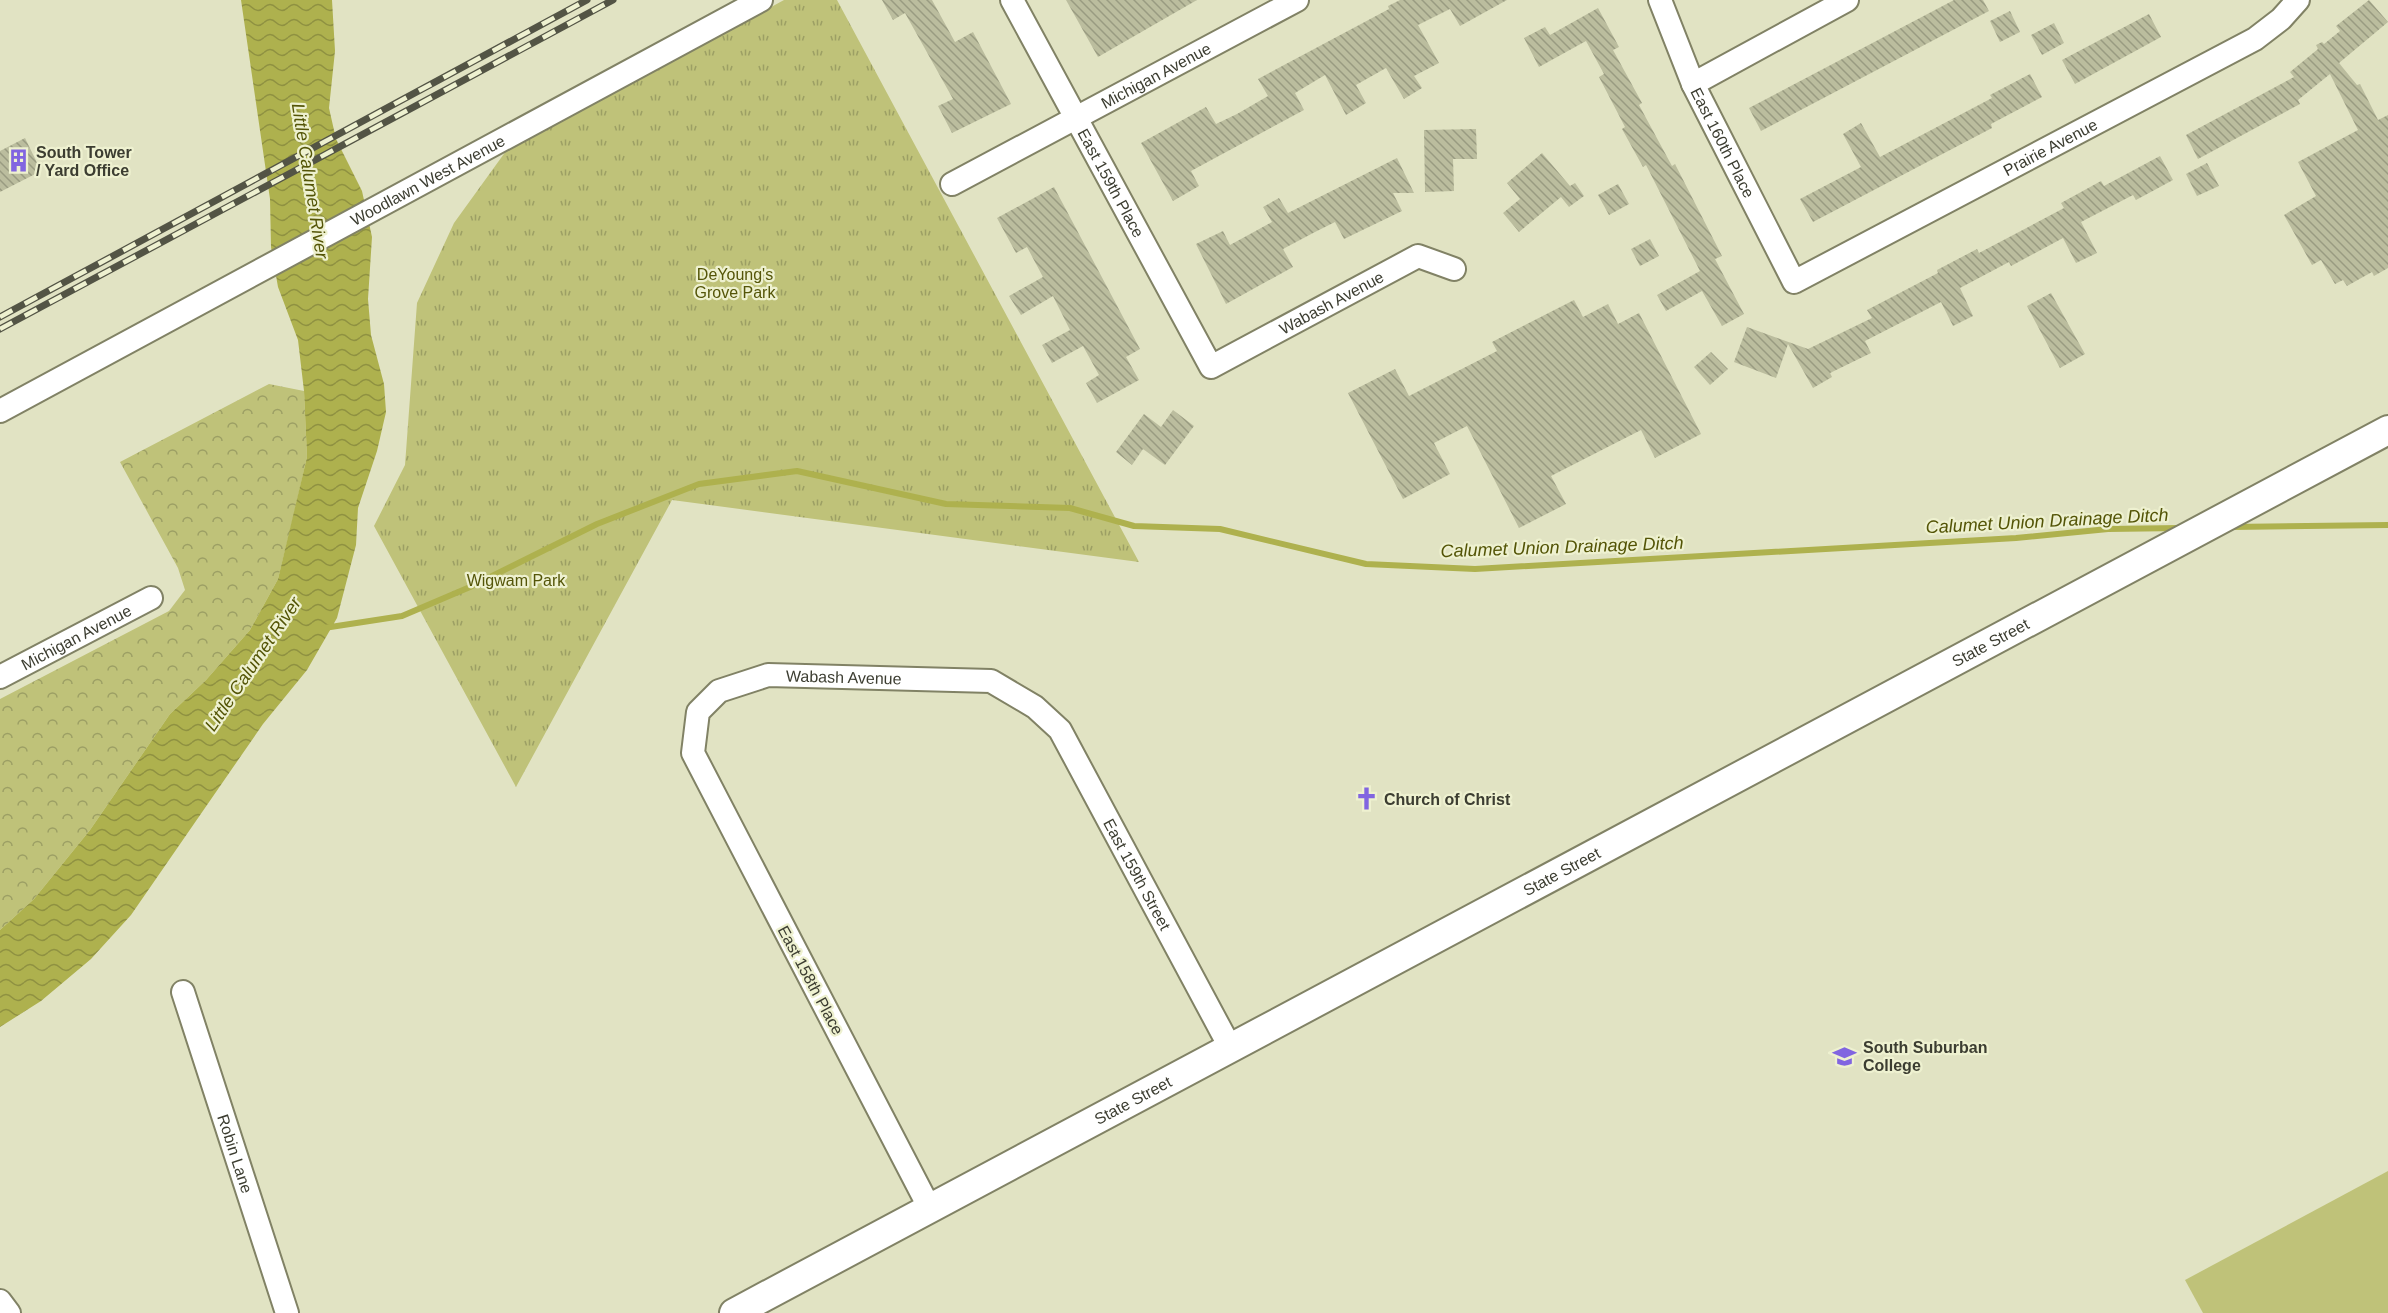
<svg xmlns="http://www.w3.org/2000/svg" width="2388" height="1313" font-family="Helvetica,sans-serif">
	<defs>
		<pattern id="grass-tufts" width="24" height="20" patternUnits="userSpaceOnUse" patternTransform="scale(1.5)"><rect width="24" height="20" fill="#bfc279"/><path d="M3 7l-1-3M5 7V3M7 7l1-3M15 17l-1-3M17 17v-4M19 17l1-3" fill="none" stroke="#9c9f64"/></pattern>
		<pattern id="forest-crowns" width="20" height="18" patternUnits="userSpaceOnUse" patternTransform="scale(1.5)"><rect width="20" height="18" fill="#bfc279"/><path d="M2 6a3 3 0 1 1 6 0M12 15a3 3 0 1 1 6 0" fill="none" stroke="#9c9f64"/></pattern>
		<pattern id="water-waves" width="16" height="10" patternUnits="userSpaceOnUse" patternTransform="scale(1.5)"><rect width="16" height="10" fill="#aeb14e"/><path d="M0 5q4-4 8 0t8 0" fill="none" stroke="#8f9141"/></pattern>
		<pattern id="building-back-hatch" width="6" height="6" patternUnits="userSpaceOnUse" patternTransform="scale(1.5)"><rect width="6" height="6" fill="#bbbd9e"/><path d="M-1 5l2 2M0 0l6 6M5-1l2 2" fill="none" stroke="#999b81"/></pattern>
	</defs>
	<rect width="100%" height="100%" fill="#e1e3c3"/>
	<path fill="url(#grass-tufts)" d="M 784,0 L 837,0 L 1139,562 L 672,500 L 516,787 L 374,526 L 405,465 L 417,303 L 454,223 L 506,151 Z"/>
	<path fill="url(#forest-crowns)" d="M 269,384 L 304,391 L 307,457 L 293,518 L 278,579 L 250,630 L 206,680 L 170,714 L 90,830 L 34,899 L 0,930 L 0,699 L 169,611 L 185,590 L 178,568 L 120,462 Z"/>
	<path fill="#bfc279" d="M 2388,1171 L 2388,1313 L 2203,1313 L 2185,1280 Z"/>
	<path fill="url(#water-waves)" d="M 241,0 L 332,0 L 335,51 L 329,108 L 336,139 L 362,191 L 372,237 L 368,299 L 371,335 L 384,384 L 386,412 L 377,451 L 358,508 L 356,545 L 337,618 L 307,670 L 263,724 L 131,915 L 91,959 L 41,1001 L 0,1027 L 0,930 L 34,899 L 90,830 L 170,714 L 206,680 L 250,630 L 278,579 L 307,457 L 304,391 L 298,340 L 278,287 L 271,247 L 270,199 Z"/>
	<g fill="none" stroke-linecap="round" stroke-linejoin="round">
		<g stroke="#aeb14e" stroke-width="6">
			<path d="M 2230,527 L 2388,525"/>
			<path d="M 324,628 L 402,616 L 470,587 L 597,524 L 699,484 L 797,471 L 946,504 L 1070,508 L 1134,526 L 1220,529 L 1366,564 L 1475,569 L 2016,538 L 2108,529 L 2180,528"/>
		</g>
	</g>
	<g fill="url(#building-back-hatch)">
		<path d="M 882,0 L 932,0 L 955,42 L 973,32 L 1011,104 L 952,133 L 938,106 L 953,99 L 905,13 L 893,20 Z"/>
		<path d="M 1066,0 L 1197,0 L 1098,57 Z"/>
		<path d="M 1400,0 L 1507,0 L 1460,26 L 1450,9 L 1418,25 L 1439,63 L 1414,76 L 1422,88 L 1404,99 L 1386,68 L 1356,85 L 1366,103 L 1346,115 L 1325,75 L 1295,93 L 1304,110 L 1191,171 L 1199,186 L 1173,201 L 1141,143 L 1206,107 L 1216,124 L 1237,114 L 1268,96 L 1258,79 L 1389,9 L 1388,6 Z"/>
		<path d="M 1954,0 L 1983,0 L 1989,11 L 1761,131 L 1749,108 Z"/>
		<path d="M 2369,0 L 2388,22 L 2339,63 L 2357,85 L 2360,84 L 2378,120 L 2388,115 L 2388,268 L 2374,276 L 2372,272 L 2347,286 L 2343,280 L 2335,284 L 2321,260 L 2312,265 L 2284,215 L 2316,196 L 2298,162 L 2358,130 L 2330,74 L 2298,100 L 2300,104 L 2198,159 L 2186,135 L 2294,77 L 2290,72 L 2318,49 L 2316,45 L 2322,42 L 2324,44 L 2340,31 L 2336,26 Z"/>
		<path d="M 1598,8 L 1619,47 L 1613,50 L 1642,103 L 1639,105 L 1672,166 L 1675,164 L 1722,256 L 1715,259 L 1744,314 L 1722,326 L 1702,291 L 1666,311 L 1657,295 L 1700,271 L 1646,165 L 1643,167 L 1622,129 L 1625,127 L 1599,77 L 1604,74 L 1586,41 L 1539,67 L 1524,38 L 1545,27 L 1550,35 Z"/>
		<path d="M 2010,11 L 2020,32 L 2000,42 L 1990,21 Z"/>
		<path d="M 2149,14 L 2161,37 L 2075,84 L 2062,60 Z"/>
		<path d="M 2054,23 L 2064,43 L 2042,55 L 2031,35 Z"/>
		<path d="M 2030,74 L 2042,97 L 1991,124 L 1992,128 L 1813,222 L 1800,199 L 1861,167 L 1843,134 L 1861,123 L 1880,157 L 1992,98 L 1990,95 Z"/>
		<path d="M 1476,129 L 1477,159 L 1453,159 L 1454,191 L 1425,192 L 1424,130 Z"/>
		<path d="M 25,138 L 41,171 L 0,192 L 0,151 Z"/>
		<path d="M 1542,153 L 1570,186 L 1575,183 L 1584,196 L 1569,207 L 1561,197 L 1519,232 L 1503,213 L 1520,199 L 1507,183 Z"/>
		<path d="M 2160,156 L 2173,180 L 2136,200 L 2133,195 L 2081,222 L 2097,253 L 2076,263 L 2063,238 L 2011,266 L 2009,262 L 1960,288 L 1973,316 L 1953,326 L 1941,302 L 1865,341 L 1871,353 L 1830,373 L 1832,377 L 1813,388 L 1788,344 L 1776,378 L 1734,362 L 1747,327 L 1808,349 L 1872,318 L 1867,310 L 1938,273 L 1937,270 L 1977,249 L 1979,253 L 2064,208 L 2061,203 L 2101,181 L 2104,186 Z"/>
		<path d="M 1397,158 L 1414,193 L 1393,193 L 1402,211 L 1344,239 L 1335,222 L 1315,232 L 1283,249 L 1293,267 L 1226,304 L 1196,244 L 1223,231 L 1230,245 L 1272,222 L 1263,207 L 1279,198 L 1288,213 Z"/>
		<path d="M 2207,163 L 2219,186 L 2197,196 L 2186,174 Z"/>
		<path d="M 1618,184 L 1629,204 L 1609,215 L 1598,195 Z"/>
		<path d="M 1054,187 L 1140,349 L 1126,357 L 1139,380 L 1097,403 L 1086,383 L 1099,375 L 1083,346 L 1052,363 L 1042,345 L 1070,330 L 1053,296 L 1021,315 L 1009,296 L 1043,277 L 1027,247 L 1016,253 L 997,218 Z"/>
		<path d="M 1650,239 L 1659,256 L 1640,266 L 1631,249 Z"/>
		<path d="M 2051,293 L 2085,354 L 2060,368 L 2027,306 Z"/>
		<path d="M 1574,300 L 1583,317 L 1608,304 L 1618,324 L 1639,313 L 1701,434 L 1655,458 L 1641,430 L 1551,476 L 1566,504 L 1519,528 L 1467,426 L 1434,443 L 1450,474 L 1403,499 L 1348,393 L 1395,369 L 1409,396 L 1497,351 L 1492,342 Z"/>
		<path d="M 1711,352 L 1728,369 L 1710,385 L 1694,367 Z"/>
		<path d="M 1173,410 L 1194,426 L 1165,465 L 1143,449 L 1132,465 L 1116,452 L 1144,414 L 1161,427 Z"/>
	</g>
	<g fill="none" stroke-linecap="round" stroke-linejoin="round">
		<defs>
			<g id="minor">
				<path id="s1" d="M 1012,0 L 1211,367 L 1418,256 L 1454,269"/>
				<path id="s2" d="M 1660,0 L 1693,84 L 1794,282 L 2255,39 L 2281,19 L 2298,0"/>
				<path d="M 1693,84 L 1847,0"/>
				<path id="s3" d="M 952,184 L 1297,0"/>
				<path id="s4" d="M 0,411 L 761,0"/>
				<path id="s5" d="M 0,677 L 151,598"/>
				<path id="s6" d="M 183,992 L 287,1313"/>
				<path id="s7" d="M 929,1207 L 693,753 L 698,712 L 719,691 L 768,675 L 991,681 L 1035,707 L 1060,730 L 1231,1049"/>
				<path d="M 0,1301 L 9,1313"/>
			</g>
			<g id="major">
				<path id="s8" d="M 734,1313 L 2388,430"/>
			</g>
		</defs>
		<use href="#minor" stroke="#818265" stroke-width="26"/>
		<use href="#major" stroke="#818265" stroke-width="32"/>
		<use href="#minor" stroke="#fff" stroke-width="22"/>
		<use href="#major" stroke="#fff" stroke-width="28"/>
		<defs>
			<g id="rail">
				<path d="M 0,317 L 587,0"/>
				<path d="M 0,329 L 613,0"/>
			</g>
		</defs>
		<use href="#rail" stroke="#535445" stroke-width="7"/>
		<use href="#rail" stroke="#eef1d0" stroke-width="4.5" stroke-dasharray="14" stroke-linecap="butt"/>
	</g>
	<defs>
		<symbol id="building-bare" viewBox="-9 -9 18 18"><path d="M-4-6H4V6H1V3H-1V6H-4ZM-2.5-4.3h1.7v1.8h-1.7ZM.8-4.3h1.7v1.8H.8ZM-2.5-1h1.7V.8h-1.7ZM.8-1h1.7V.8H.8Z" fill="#8165e0" stroke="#eef1d0" stroke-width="2.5" paint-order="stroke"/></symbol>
		<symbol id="church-bare" viewBox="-9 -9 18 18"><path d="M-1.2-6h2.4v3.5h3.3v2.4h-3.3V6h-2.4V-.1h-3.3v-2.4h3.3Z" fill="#8165e0" stroke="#eef1d0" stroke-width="2.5" paint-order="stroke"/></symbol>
		<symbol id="university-bare" viewBox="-9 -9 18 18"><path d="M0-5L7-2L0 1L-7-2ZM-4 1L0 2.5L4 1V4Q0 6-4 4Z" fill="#8165e0" stroke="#eef1d0" stroke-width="2.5" paint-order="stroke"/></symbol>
	</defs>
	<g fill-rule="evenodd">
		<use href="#building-bare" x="2" y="144" width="33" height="33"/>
		<use href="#church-bare" x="1350" y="782" width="33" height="33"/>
		<use href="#university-bare" x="1828" y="1040" width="33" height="33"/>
	</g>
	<g text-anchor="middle" stroke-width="4.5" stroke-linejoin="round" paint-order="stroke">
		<g font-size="16" fill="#3c3d31" stroke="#eef1d0">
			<text dy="6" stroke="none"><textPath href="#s3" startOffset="231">Michigan Avenue</textPath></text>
			<text dy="6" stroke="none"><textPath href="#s2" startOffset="156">East 160th Place</textPath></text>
			<text dy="6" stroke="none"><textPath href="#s2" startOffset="602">Prairie Avenue</textPath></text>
			<text dy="6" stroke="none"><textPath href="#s4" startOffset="486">Woodlawn West Avenue</textPath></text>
			<text dy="6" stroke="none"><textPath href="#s1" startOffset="208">East 159th Place</textPath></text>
			<text dy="6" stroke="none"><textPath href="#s1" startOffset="554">Wabash Avenue</textPath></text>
			<text dy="6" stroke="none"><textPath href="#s5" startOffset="86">Michigan Avenue</textPath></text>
			<text dy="6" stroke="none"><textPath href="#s8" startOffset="1424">State Street</textPath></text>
			<text dy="6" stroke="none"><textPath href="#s7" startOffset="710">Wabash Avenue</textPath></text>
			<text dy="6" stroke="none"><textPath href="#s8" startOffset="938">State Street</textPath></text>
			<text dy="6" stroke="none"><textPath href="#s7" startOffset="1106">East 159th Street</textPath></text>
			<text transform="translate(811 980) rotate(62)" y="6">East 158th Place</text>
			<text dy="6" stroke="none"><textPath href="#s8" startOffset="452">State Street</textPath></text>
			<text dy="6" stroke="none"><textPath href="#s6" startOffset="170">Robin Lane</textPath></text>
		</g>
		<g font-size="16" font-weight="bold" fill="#3c3d31" stroke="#eef1d0" text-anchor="start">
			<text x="36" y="158">South Tower<tspan x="36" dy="18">/ Yard Office</tspan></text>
			<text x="1384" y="805">Church of Christ</text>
			<text x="1863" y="1053">South Suburban<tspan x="1863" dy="18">College</tspan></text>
		</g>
		<g font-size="16" fill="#545508" stroke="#eef1d0">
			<text x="735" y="280">DeYoung's<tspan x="735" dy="18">Grove Park</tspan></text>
			<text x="516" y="586">Wigwam Park</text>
		</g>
		<g font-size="18" font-style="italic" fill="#535406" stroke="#eef1d0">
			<text transform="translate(310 181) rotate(81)" y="6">Little Calumet River</text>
			<text transform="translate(2047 521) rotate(-3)" y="6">Calumet Union Drainage Ditch</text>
			<text transform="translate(1562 547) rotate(-2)" y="6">Calumet Union Drainage Ditch</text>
			<text transform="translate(253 664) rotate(-56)" y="6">Little Calumet River</text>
		</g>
	</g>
</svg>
